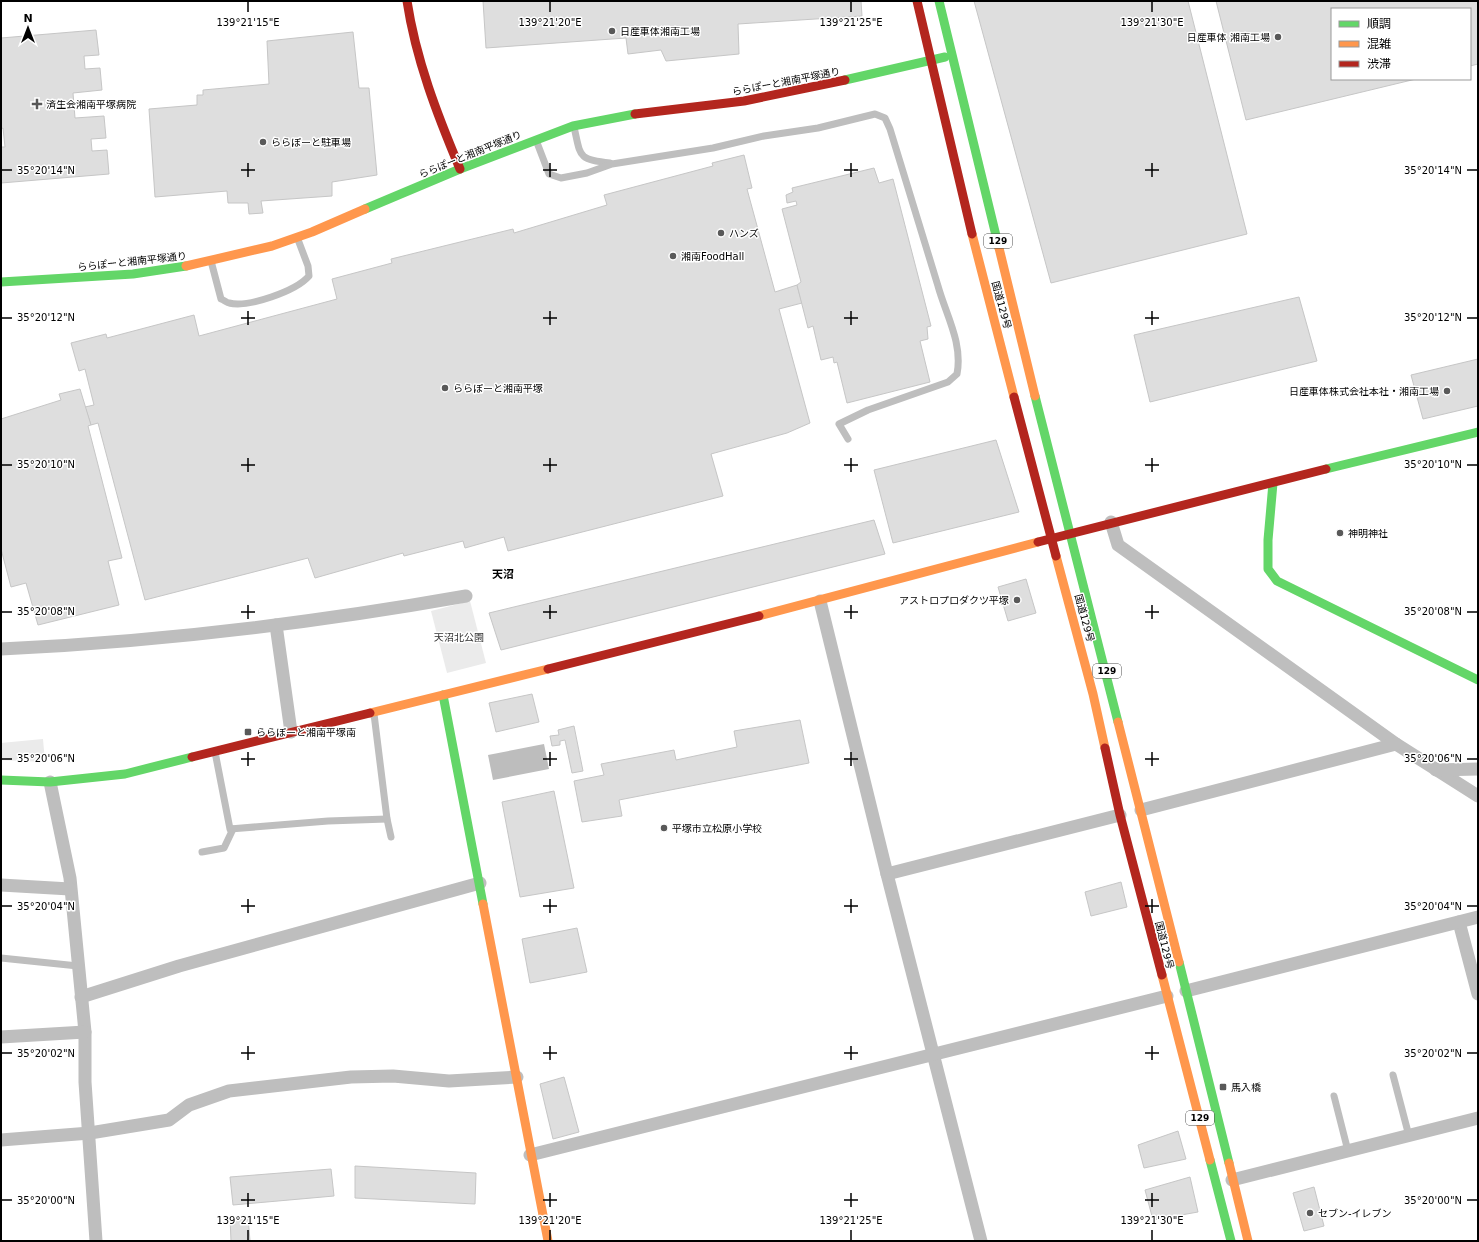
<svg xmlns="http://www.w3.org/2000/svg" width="1479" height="1242" font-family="'DejaVu Sans','Noto Sans JP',sans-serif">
	<rect width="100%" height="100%" fill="#fff"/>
	<g fill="#ebebeb">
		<path d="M 470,601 L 486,663 L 447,673 L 431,611 Z"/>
		<path d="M 43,739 L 45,762 L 1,760 L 1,743 Z"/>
	</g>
	<path fill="#bdbdbd" d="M 544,744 L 549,769 L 493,780 L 488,755 Z"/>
	<g fill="#dedede" stroke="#c6c6c6">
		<path d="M 483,1 L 861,1 L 862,16 L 738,24 L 739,54 L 666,61 L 661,50 L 628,54 L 626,38 L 486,48 Z"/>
		<path d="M 974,1 L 1188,1 L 1247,234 L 1051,283 Z"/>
		<path d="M 1216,1 L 1478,1 L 1478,64 L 1470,66 L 1470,9 L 1332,9 L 1332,79 L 1416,79 L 1246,120 Z"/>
		<path d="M 96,30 L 99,55 L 84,56 L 85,69 L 100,68 L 102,90 L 73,93 L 75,118 L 104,116 L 106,138 L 91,139 L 92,151 L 107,150 L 109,174 L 1,183 L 1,147 L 5,147 L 3,128 L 1,129 L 1,38 Z"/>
		<path d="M 353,32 L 359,88 L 369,88 L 377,175 L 332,182 L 332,196 L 261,201 L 263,213 L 249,214 L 248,203 L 228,203 L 227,191 L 155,197 L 149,109 L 197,105 L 197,95 L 203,95 L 203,90 L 269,84 L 267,41 Z"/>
		<path d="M 744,155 L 752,188 L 747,189 L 775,292 L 797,285 L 802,303 L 779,309 L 810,423 L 787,433 L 711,454 L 723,496 L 508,551 L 504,537 L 465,548 L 463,541 L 404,556 L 403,553 L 315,578 L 308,558 L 145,600 L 98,423 L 91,425 L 85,407 L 94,405 L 85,369 L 79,371 L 71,343 L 106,334 L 107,338 L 194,315 L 199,336 L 337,299 L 332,279 L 392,263 L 391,259 L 513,229 L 514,233 L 607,205 L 604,195 L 713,166 L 712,163 Z"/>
		<path d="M 874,168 L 879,183 L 893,179 L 931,326 L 927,327 L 928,339 L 920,341 L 930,382 L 847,403 L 837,362 L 834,363 L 833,357 L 821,360 L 813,326 L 808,328 L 797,285 L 801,282 L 782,209 L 797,205 L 796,201 L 787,203 L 786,195 L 793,192 L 792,188 Z"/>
		<path d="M 1299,297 L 1317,361 L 1150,402 L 1134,335 Z"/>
		<path d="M 1478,359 L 1478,406 L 1423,419 L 1411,375 Z"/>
		<path d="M 80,389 L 91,425 L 88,426 L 122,558 L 108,561 L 119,605 L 38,625 L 26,583 L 11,587 L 1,549 L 1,419 L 61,400 L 59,394 Z"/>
		<path d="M 996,440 L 1019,512 L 893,543 L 874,470 Z"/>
		<path d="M 874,520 L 885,554 L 501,650 L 489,613 Z"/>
		<path d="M 1026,579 L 1036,613 L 1008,621 L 998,587 Z"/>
		<path d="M 532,694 L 539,722 L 496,732 L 489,703 Z"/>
		<path d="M 800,720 L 809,763 L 619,800 L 622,816 L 582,822 L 574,781 L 604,775 L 601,764 L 674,750 L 676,760 L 737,747 L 734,731 Z"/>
		<path d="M 574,726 L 583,771 L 572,773 L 565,740 L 560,741 L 560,745 L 552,746 L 550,736 L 559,735 L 558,730 Z"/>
		<path d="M 554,791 L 574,888 L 520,897 L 502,802 Z"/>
		<path d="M 1121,882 L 1127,907 L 1091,916 L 1085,892 Z"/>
		<path d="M 577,928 L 587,972 L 530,983 L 522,939 Z"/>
		<path d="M 564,1077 L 579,1132 L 553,1139 L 540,1084 Z"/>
		<path d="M 1178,1131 L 1186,1159 L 1144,1168 L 1138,1145 Z"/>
		<path d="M 355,1166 L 476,1173 L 475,1204 L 355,1198 Z"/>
		<path d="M 331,1169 L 334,1196 L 233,1205 L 230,1177 Z"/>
		<path d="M 1190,1177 L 1198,1212 L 1153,1220 L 1145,1190 Z"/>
		<path d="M 1314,1187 L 1324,1226 L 1304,1231 L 1293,1193 Z"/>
		<path d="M 230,1217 L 248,1217 L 250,1241 L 231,1241 Z"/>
	</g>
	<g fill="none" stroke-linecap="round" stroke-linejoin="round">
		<g stroke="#bebebe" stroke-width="7">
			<path d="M 574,127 C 581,157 577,159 610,163"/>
			<path d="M 536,140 L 549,174 L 561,178 L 587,173 L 612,164 L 713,148 L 764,136 L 818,128 L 875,114 L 885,118 L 890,129 C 906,181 922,234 938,286 C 946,315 963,343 957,374 L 948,382 L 868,410 L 839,424 L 848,439"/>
			<path d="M 211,261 L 221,299 C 224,300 227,303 229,303 C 248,308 296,291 309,276 L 308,266 L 297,237"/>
			<path d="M 374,714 L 387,819 L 391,837"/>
			<path d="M 215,752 L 230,829 L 328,821 L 387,819"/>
			<path d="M 202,852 L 224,848 L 233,829"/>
			<path d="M 1,958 L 78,966"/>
			<path d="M 1393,1075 L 1409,1136"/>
			<path d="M 1334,1096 L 1348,1151"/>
		</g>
		<g stroke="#bebebe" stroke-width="13">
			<path d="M 1111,522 L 1118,545 L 1396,744 L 1478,796"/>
			<path d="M 820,601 L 887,874 L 981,1241"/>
			<path d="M 276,625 L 291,732"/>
			<path d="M 1,649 C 157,642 313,623 466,596"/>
			<path d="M 1436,770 L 1478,769"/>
			<path d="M 50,782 L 70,878 L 85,1032 L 85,1082 L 96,1241"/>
			<path d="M 1141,810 L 1396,744"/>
			<path d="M 887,874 L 1120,815"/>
			<path d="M 1,885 L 70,889"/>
			<path d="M 1459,922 L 1478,994"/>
			<path d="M 1186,991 L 1478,917"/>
			<path d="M 81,997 L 179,966 L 480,883"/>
			<path d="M 1,1037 L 85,1032"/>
			<path d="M 1,1140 L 90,1133 L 169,1120 L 189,1105 L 229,1091 L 351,1077 L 393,1076 L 449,1081 L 517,1077"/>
			<path d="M 530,1155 L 1167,996"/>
			<path d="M 1232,1180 L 1478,1118"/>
		</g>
		<g stroke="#63d668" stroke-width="9">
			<path d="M 939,1 L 999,248"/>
			<path d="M 845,80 L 945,57"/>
			<path d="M 365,209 L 460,169 L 573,126 L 635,114"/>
			<path d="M 1,282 L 133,274 L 186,266"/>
			<path d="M 1035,396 L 1118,722"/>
			<path d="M 1326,469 L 1478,432"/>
			<path d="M 1273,483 L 1268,540 L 1268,569 L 1277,581 L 1478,680"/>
			<path d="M 443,695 L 483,904"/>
			<path d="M 1,780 L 50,782 L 125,774 L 192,757"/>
			<path d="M 1179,962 L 1229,1163"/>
			<path d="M 1210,1160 L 1231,1241"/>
		</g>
		<g stroke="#ff974d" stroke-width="9">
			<path d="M 972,234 L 1014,397"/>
			<path d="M 999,248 L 1035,396"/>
			<path d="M 186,266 L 272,246 L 312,232 L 365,209"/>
			<path d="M 1056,556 L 1093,694 L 1105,748"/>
			<path d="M 759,616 L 1038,542"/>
			<path d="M 370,713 L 548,669"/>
			<path d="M 1118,722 L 1179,962"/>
			<path d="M 483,904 L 548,1241"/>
			<path d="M 1162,975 L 1210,1160"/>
			<path d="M 1229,1163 L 1248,1241"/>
		</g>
		<g stroke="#b3261e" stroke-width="9">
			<path d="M 407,1 C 416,60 437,114 460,169"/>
			<path d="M 917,1 L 972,234"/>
			<path d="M 635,114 L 744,101 L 845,80"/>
			<path d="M 1014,397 L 1056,556"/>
			<path d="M 1038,542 L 1326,469"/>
			<path d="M 548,669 L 759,616"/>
			<path d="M 1105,748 L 1120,815 L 1162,975"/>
			<path d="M 192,757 L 370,713"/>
		</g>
	</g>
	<path fill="none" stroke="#000" stroke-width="1.5" d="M 248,2 L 248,12M 550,2 L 550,12M 851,2 L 851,12M 1152,2 L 1152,12M 248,163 L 248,177M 550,163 L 550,177M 851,163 L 851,177M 1152,163 L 1152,177M 2,170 L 12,170M 241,170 L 255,170M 543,170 L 557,170M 844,170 L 858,170M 1145,170 L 1159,170M 1467,170 L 1477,170M 248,311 L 248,325M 550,311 L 550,325M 851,311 L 851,325M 1152,311 L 1152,325M 2,318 L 12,318M 241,318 L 255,318M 543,318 L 557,318M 844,318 L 858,318M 1145,318 L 1159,318M 1467,318 L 1477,318M 248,458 L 248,472M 550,458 L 550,472M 851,458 L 851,472M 1152,458 L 1152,472M 2,465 L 12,465M 241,465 L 255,465M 543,465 L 557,465M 844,465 L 858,465M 1145,465 L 1159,465M 1467,465 L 1477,465M 248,605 L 248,619M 550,605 L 550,619M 851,605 L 851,619M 1152,605 L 1152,619M 2,612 L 12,612M 241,612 L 255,612M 543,612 L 557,612M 844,612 L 858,612M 1145,612 L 1159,612M 1467,612 L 1477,612M 248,752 L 248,766M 550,752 L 550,766M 851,752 L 851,766M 1152,752 L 1152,766M 2,759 L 12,759M 241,759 L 255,759M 543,759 L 557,759M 844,759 L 858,759M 1145,759 L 1159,759M 1467,759 L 1477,759M 248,899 L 248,913M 550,899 L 550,913M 851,899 L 851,913M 1152,899 L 1152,913M 2,906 L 12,906M 241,906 L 255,906M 543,906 L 557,906M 844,906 L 858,906M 1145,906 L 1159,906M 1467,906 L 1477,906M 248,1046 L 248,1060M 550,1046 L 550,1060M 851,1046 L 851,1060M 1152,1046 L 1152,1060M 2,1053 L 12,1053M 241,1053 L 255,1053M 543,1053 L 557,1053M 844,1053 L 858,1053M 1145,1053 L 1159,1053M 1467,1053 L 1477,1053M 248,1193 L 248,1207M 550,1193 L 550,1207M 851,1193 L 851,1207M 1152,1193 L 1152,1207M 2,1200 L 12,1200M 241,1200 L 255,1200M 543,1200 L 557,1200M 844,1200 L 858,1200M 1145,1200 L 1159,1200M 1467,1200 L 1477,1200M 248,1230 L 248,1240M 550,1230 L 550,1240M 851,1230 L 851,1240M 1152,1230 L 1152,1240"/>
	<g fill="#595959" stroke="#fff" stroke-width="1.5">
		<circle cx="612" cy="31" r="4"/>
		<circle cx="1278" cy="37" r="4"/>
		<path d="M35 98h4v4h4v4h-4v4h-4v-4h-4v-4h4z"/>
		<circle cx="263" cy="142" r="4"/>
		<circle cx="721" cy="233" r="4"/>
		<circle cx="673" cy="256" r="4"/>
		<circle cx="445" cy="388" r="4"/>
		<circle cx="1447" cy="391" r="4"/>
		<circle cx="1340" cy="533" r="4"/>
		<circle cx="1017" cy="600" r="4"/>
		<rect x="244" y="728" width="8" height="8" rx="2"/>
		<circle cx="664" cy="828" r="4"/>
		<rect x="1219" y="1083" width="8" height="8" rx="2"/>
		<circle cx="1310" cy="1213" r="4"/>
	</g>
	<g text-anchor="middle" stroke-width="3" stroke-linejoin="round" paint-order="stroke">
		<g fill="#fff" stroke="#4c4c4c" stroke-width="1">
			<rect x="984" y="234" width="28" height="14" rx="3"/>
			<rect x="1093" y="664" width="28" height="14" rx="3"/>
			<rect x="1186" y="1111" width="28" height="14" rx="3"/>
		</g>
		<g font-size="9" font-weight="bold" fill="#000">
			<text x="998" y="244">129</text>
			<text x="1107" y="674">129</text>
			<text x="1200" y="1121">129</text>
		</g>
		<g font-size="10" fill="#000" stroke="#fff" text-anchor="start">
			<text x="620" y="35">日産車体湘南工場</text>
			<text x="1270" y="41" text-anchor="end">日産車体 湘南工場</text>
			<text x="46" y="108">済生会湘南平塚病院</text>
			<text x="271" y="146">ららぽーと駐車場</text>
			<text x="729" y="237">ハンズ</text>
			<text x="681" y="260">湘南FoodHall</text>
			<text x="453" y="392">ららぽーと湘南平塚</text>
			<text x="1439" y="395" text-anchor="end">日産車体株式会社本社・湘南工場</text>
			<text x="1348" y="537">神明神社</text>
			<text x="1009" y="604" text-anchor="end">アストロプロダクツ平塚</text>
			<text x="256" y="736">ららぽーと湘南平塚南</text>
			<text x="672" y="832">平塚市立松原小学校</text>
			<text x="1231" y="1091">馬入橋</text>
			<text x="1318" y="1217">セブン-イレブン</text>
		</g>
		<g font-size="10" fill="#000" stroke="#fff">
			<text transform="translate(786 81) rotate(-11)" y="4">ららぽーと湘南平塚通り</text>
			<text transform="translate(470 154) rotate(-22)" y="4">ららぽーと湘南平塚通り</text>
			<text transform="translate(132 261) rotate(-6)" y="4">ららぽーと湘南平塚通り</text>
			<text transform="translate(1002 305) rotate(75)" y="4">国道129号</text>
			<text transform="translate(1085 618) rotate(75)" y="4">国道129号</text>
			<text transform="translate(1165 945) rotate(76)" y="4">国道129号</text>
		</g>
		<g font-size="10" fill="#313131" stroke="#fff">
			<text x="459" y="641">天沼北公園</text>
		</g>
		<g font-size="11" font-weight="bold" fill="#000" stroke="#fff">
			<text x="503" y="578">天沼</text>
		</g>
	</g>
	<g font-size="10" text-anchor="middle" fill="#000" stroke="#fff" stroke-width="3" stroke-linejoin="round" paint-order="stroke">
		<text x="248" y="26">139°21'15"E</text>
		<text x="550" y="26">139°21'20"E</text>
		<text x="851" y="26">139°21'25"E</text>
		<text x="1152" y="26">139°21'30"E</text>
		<text x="46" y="174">35°20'14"N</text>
		<text x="1433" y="174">35°20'14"N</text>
		<text x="46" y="321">35°20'12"N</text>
		<text x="1433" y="321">35°20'12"N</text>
		<text x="46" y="468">35°20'10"N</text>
		<text x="1433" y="468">35°20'10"N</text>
		<text x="46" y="615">35°20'08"N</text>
		<text x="1433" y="615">35°20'08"N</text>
		<text x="46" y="762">35°20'06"N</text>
		<text x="1433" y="762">35°20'06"N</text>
		<text x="46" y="910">35°20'04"N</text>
		<text x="1433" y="910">35°20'04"N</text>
		<text x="46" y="1057">35°20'02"N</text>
		<text x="1433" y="1057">35°20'02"N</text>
		<text x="46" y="1204">35°20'00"N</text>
		<text x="1433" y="1204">35°20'00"N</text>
		<text x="248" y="1224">139°21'15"E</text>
		<text x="550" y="1224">139°21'20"E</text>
		<text x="851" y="1224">139°21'25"E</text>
		<text x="1152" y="1224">139°21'30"E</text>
	</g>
	<rect width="1479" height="1242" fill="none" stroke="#000000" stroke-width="4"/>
	<rect x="1331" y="8" width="140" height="72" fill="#ffffff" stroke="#999999"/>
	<rect x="1339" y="21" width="20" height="6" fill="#63d668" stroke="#999999"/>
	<text x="1367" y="28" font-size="12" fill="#000000">順調</text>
	<rect x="1339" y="41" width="20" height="6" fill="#ff974d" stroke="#999999"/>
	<text x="1367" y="48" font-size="12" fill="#000000">混雑</text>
	<rect x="1339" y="61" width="20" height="6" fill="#b3261e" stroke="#999999"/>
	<text x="1367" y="68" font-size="12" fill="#000000">渋滞</text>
	<g transform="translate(28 28)" stroke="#ffffff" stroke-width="3" paint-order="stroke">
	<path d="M0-3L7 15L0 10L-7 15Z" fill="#000000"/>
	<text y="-6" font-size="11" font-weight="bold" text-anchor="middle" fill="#000000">N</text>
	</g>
</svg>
